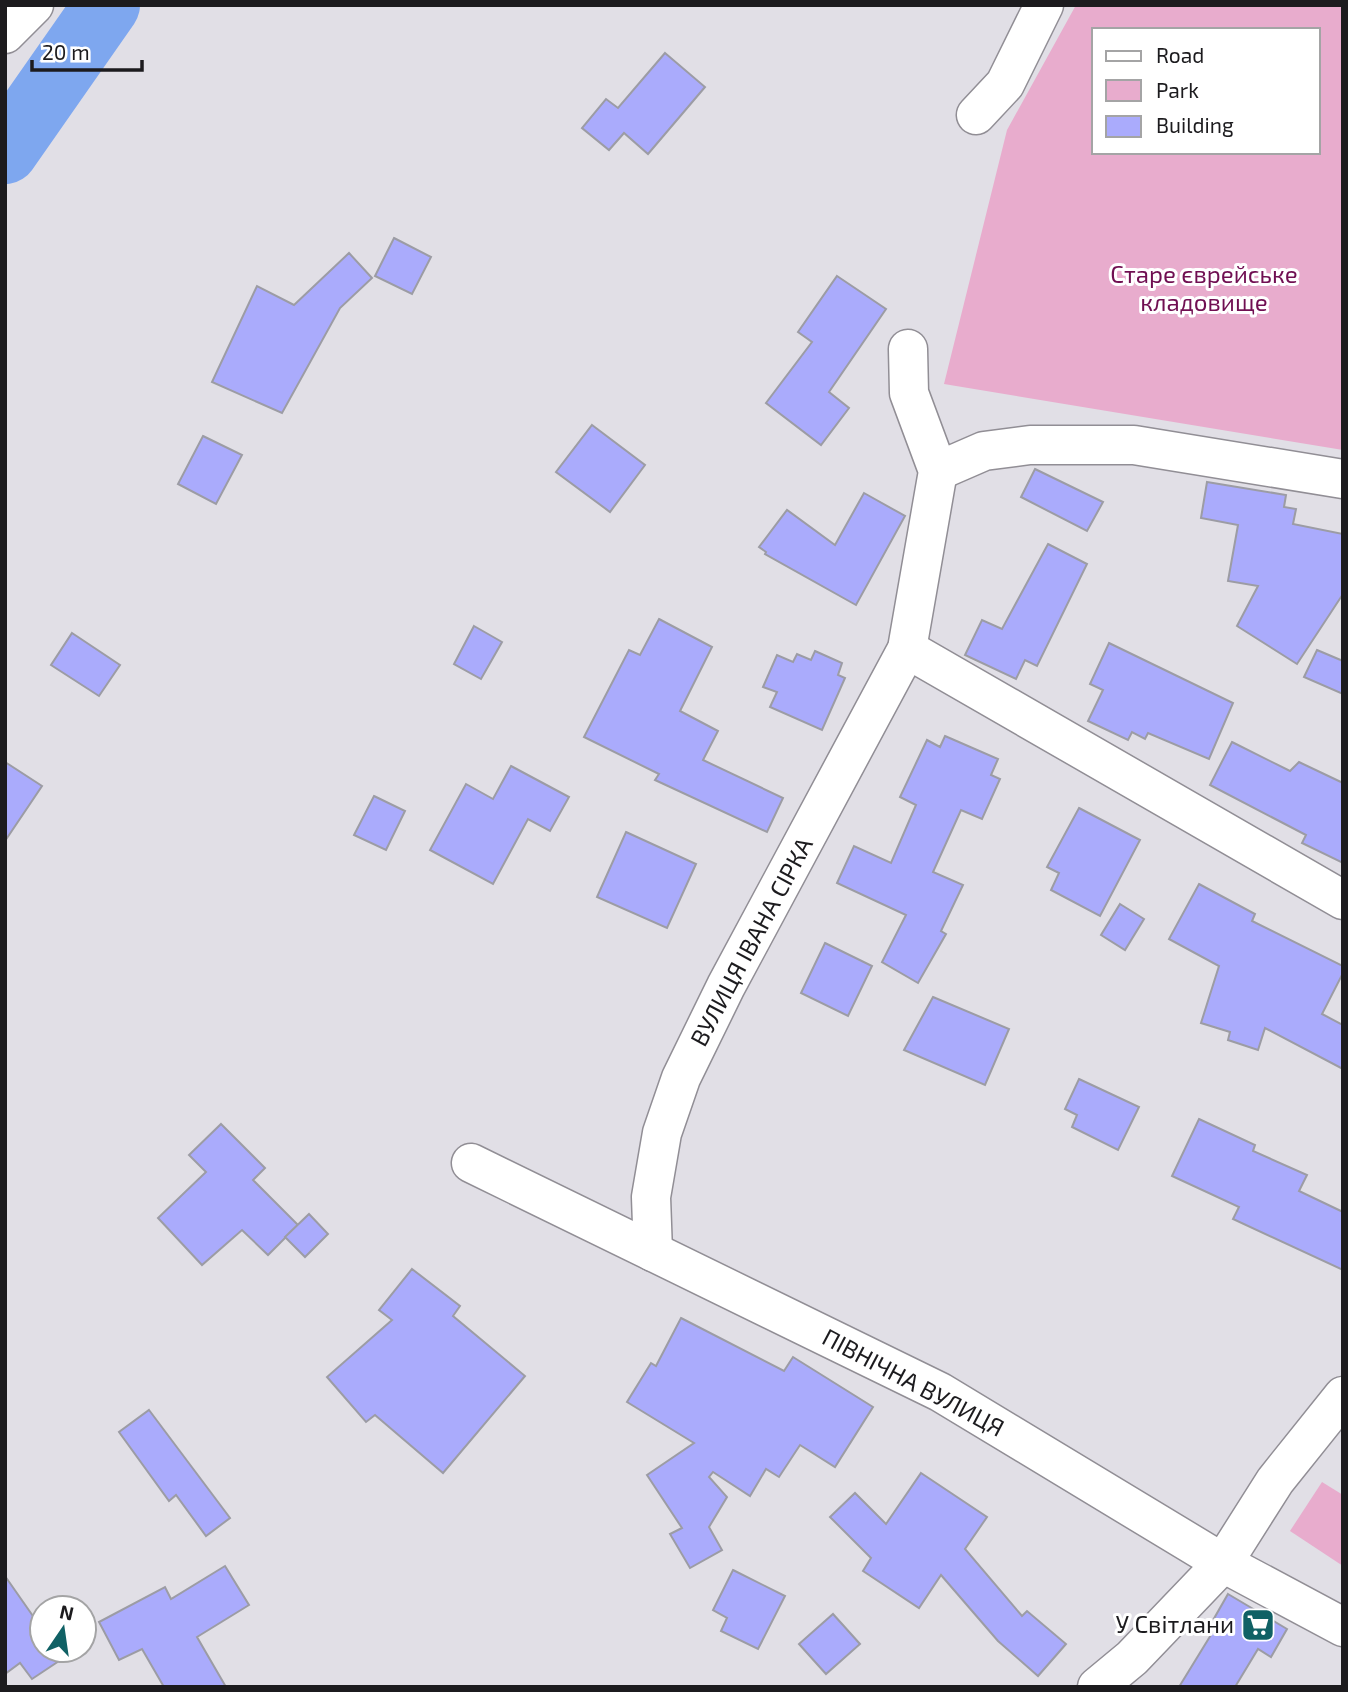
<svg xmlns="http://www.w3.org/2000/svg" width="1348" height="1692" font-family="'Exo 2',sans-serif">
	<rect width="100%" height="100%" fill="#e1dfe6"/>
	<g fill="#e8accd" fill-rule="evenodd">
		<path d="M 1076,5 L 1343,5 L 1343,450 L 944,384 L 1007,130 ZM 1094,30 L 1318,30 L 1318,152 L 1094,152 Z"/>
		<path d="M 1322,1482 L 1343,1495 L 1343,1566 L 1290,1531 Z"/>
	</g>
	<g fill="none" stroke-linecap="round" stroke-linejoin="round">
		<path stroke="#7ea7ef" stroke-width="66" d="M 5,151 L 107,5"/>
	</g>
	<g fill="#aaabfc" stroke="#9c9ca4" stroke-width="2">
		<path d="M 665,53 L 705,87 L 648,154 L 624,133 L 609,150 L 582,128 L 606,99 L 618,108 Z"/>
		<path d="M 394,238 L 431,257 L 412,294 L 375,276 Z"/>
		<path d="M 349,253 L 372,278 L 340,308 L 282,413 L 212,382 L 257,286 L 294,305 Z"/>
		<path d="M 837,276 L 886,309 L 829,392 L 849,408 L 821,445 L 766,403 L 812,342 L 798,332 Z"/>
		<path d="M 592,425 L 645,465 L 610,512 L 556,472 Z"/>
		<path d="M 203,436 L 242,455 L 216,504 L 178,484 Z"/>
		<path d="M 1035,469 L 1103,502 L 1087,531 L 1021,497 Z"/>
		<path d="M 1207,482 L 1286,495 L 1284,507 L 1296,509 L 1293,524 L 1343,534 L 1343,594 L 1297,664 L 1237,626 L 1258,586 L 1228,581 L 1238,525 L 1201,518 Z"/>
		<path d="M 864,493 L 905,516 L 856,605 L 765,554 L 766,552 L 759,547 L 787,510 L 835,545 Z"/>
		<path d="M 1048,544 L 1087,564 L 1037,666 L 1025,660 L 1016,679 L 965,655 L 982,620 L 1002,629 Z"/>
		<path d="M 659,619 L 712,647 L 680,711 L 718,731 L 703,760 L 783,798 L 767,832 L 655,780 L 659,774 L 584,737 L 629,650 L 640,655 Z"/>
		<path d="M 474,626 L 502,642 L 481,679 L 454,664 Z"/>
		<path d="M 72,633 L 120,665 L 99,696 L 51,665 Z"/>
		<path d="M 1109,643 L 1233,703 L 1209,759 L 1148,733 L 1145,739 L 1132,732 L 1128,740 L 1088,721 L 1103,690 L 1090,684 Z"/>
		<path d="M 1317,650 L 1343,661 L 1343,694 L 1304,677 Z"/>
		<path d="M 815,651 L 842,663 L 838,675 L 845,678 L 822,730 L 770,707 L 777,692 L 763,687 L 777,655 L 793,662 L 797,654 L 811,660 Z"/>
		<path d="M 945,736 L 998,759 L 991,775 L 1000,779 L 982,819 L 961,810 L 933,872 L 963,885 L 941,931 L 946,934 L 918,983 L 882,962 L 906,915 L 837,883 L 854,846 L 891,863 L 916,805 L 900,797 L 927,740 L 940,747 Z"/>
		<path d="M 1232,742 L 1290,771 L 1299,762 L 1343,783 L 1343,863 L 1302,843 L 1306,835 L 1210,785 Z"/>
		<path d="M 5,762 L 42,786 L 5,841 Z"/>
		<path d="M 511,766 L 569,797 L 550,831 L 528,819 L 493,884 L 430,850 L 466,784 L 493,799 Z"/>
		<path d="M 374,796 L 405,811 L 386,850 L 354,835 Z"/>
		<path d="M 1079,808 L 1140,840 L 1100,916 L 1051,890 L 1059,873 L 1047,867 Z"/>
		<path d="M 626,832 L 696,864 L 667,928 L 597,897 Z"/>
		<path d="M 1199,884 L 1255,914 L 1252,921 L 1343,966 L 1343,973 L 1322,1014 L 1343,1025 L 1343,1069 L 1265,1028 L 1258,1050 L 1228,1040 L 1230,1032 L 1201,1023 L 1219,966 L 1169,939 Z"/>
		<path d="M 1120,904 L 1144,919 L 1125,950 L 1101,935 Z"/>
		<path d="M 825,943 L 872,966 L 848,1016 L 801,993 Z"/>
		<path d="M 933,997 L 1009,1029 L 985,1085 L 904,1050 Z"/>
		<path d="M 1079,1079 L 1139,1107 L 1118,1150 L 1072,1127 L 1077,1115 L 1065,1109 Z"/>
		<path d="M 1199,1119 L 1255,1145 L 1253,1151 L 1307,1175 L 1299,1191 L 1343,1212 L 1343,1270 L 1233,1219 L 1239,1207 L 1172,1176 Z"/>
		<path d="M 221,1124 L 265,1168 L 253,1180 L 298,1225 L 268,1255 L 242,1230 L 202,1265 L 158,1218 L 206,1172 L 189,1155 Z"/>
		<path d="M 309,1214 L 328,1234 L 305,1257 L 285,1237 Z"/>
		<path d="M 412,1269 L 460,1306 L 453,1316 L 525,1376 L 443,1473 L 375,1415 L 366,1422 L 327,1377 L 392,1320 L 379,1310 Z"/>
		<path d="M 681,1318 L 784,1371 L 793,1357 L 873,1407 L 835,1467 L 800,1445 L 779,1477 L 766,1469 L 750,1496 L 713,1472 L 709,1477 L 727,1497 L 709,1527 L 722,1550 L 690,1568 L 670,1534 L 682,1528 L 647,1475 L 694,1443 L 627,1402 L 651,1363 L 656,1366 Z"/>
		<path d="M 149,1410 L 230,1518 L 206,1536 L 176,1495 L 169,1501 L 119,1432 Z"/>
		<path d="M 921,1473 L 987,1517 L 965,1549 L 1022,1616 L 1027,1611 L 1066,1644 L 1038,1676 L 998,1641 L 941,1575 L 919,1608 L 863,1571 L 871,1558 L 830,1517 L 855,1493 L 886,1524 Z"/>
		<path d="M 225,1566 L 249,1605 L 197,1637 L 226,1687 L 164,1687 L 142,1649 L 119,1660 L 99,1622 L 165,1587 L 171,1599 Z"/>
		<path d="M 733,1570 L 785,1596 L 758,1649 L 721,1631 L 727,1618 L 713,1610 Z"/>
		<path d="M 5,1576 L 42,1629 L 42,1650 L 56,1650 L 62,1659 L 32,1679 L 20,1663 L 5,1674 Z"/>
		<path d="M 1228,1594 L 1287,1629 L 1271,1657 L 1258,1649 L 1235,1687 L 1179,1687 L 1217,1625 L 1212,1622 Z"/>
		<path d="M 833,1614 L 860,1644 L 826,1674 L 799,1644 Z"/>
	</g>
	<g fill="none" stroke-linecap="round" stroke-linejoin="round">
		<defs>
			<g id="street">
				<path d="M 5,34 L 34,5"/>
				<path d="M 976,115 L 1005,84 L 1044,5"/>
				<path d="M 938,471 L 984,451 L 1030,445 L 1134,445 L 1343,479"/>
				<path d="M 907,649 L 1343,900"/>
				<path d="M 471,1163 L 940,1392 L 1223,1563 L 1343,1627"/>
				<path d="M 653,1252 L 651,1197 L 662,1133 L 681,1078 L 726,986 L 907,649 L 938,471 L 909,393 L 908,349"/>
				<path d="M 1097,1687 L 1132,1658 L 1223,1563 L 1275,1481 L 1343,1396"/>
			</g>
		</defs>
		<use href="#street" stroke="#918e95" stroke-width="41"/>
		<use href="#street" stroke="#fff" stroke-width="38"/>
	</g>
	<defs>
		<symbol id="supermarket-square" viewBox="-11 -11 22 22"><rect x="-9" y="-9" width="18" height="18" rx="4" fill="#106165" stroke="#fff"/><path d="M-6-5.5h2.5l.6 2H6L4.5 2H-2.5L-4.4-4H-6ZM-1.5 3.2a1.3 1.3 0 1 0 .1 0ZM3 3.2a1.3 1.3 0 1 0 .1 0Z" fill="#fff"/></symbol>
	</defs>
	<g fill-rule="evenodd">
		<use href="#supermarket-square" x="1239" y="1606" width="38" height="38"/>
	</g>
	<g text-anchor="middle" stroke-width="6" stroke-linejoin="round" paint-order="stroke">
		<g font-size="24" fill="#700f52" stroke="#fff">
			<text x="1204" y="283">Старе єврейське<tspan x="1204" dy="28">кладовище</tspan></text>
		</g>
		<g font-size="24" fill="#1c1b1e" stroke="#fff">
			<text transform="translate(752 942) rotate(-62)" y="8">ВУЛИЦЯ ІВАНА СІРКА</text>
			<text transform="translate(913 1383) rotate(28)" y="8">ПІВНІЧНА ВУЛИЦЯ</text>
		</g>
		<g font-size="24" fill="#1c1b1e" stroke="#fff" text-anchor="end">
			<text x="1234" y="1633">У Світлани</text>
		</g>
	</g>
	<rect width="1348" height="1692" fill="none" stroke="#1c1b1e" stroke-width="14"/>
	<rect x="1092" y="28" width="228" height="126" fill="#ffffff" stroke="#a4a4a5" stroke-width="2"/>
	<rect x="1106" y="51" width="35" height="10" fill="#ffffff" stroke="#a4a4a5" stroke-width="2"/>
	<text x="1156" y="63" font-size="21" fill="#1c1b1e">Road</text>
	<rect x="1106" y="80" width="35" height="21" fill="#e8accd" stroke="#a4a4a5" stroke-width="2"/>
	<text x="1156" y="98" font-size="21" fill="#1c1b1e">Park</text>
	<rect x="1106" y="116" width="35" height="21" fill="#aaabfc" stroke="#a4a4a5" stroke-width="2"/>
	<text x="1156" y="133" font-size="21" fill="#1c1b1e">Building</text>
	<g transform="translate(63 1629) rotate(13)"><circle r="33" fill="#ffffff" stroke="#a4a4a5" stroke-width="2"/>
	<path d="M0-5L12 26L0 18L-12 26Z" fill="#106165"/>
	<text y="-10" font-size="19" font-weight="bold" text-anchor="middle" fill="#1c1b1e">N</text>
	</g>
	<path d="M32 60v10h110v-10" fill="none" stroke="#1c1b1e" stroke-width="3.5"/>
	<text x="42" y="60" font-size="21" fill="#1c1b1e" stroke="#ffffff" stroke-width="5" paint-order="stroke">20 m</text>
</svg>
